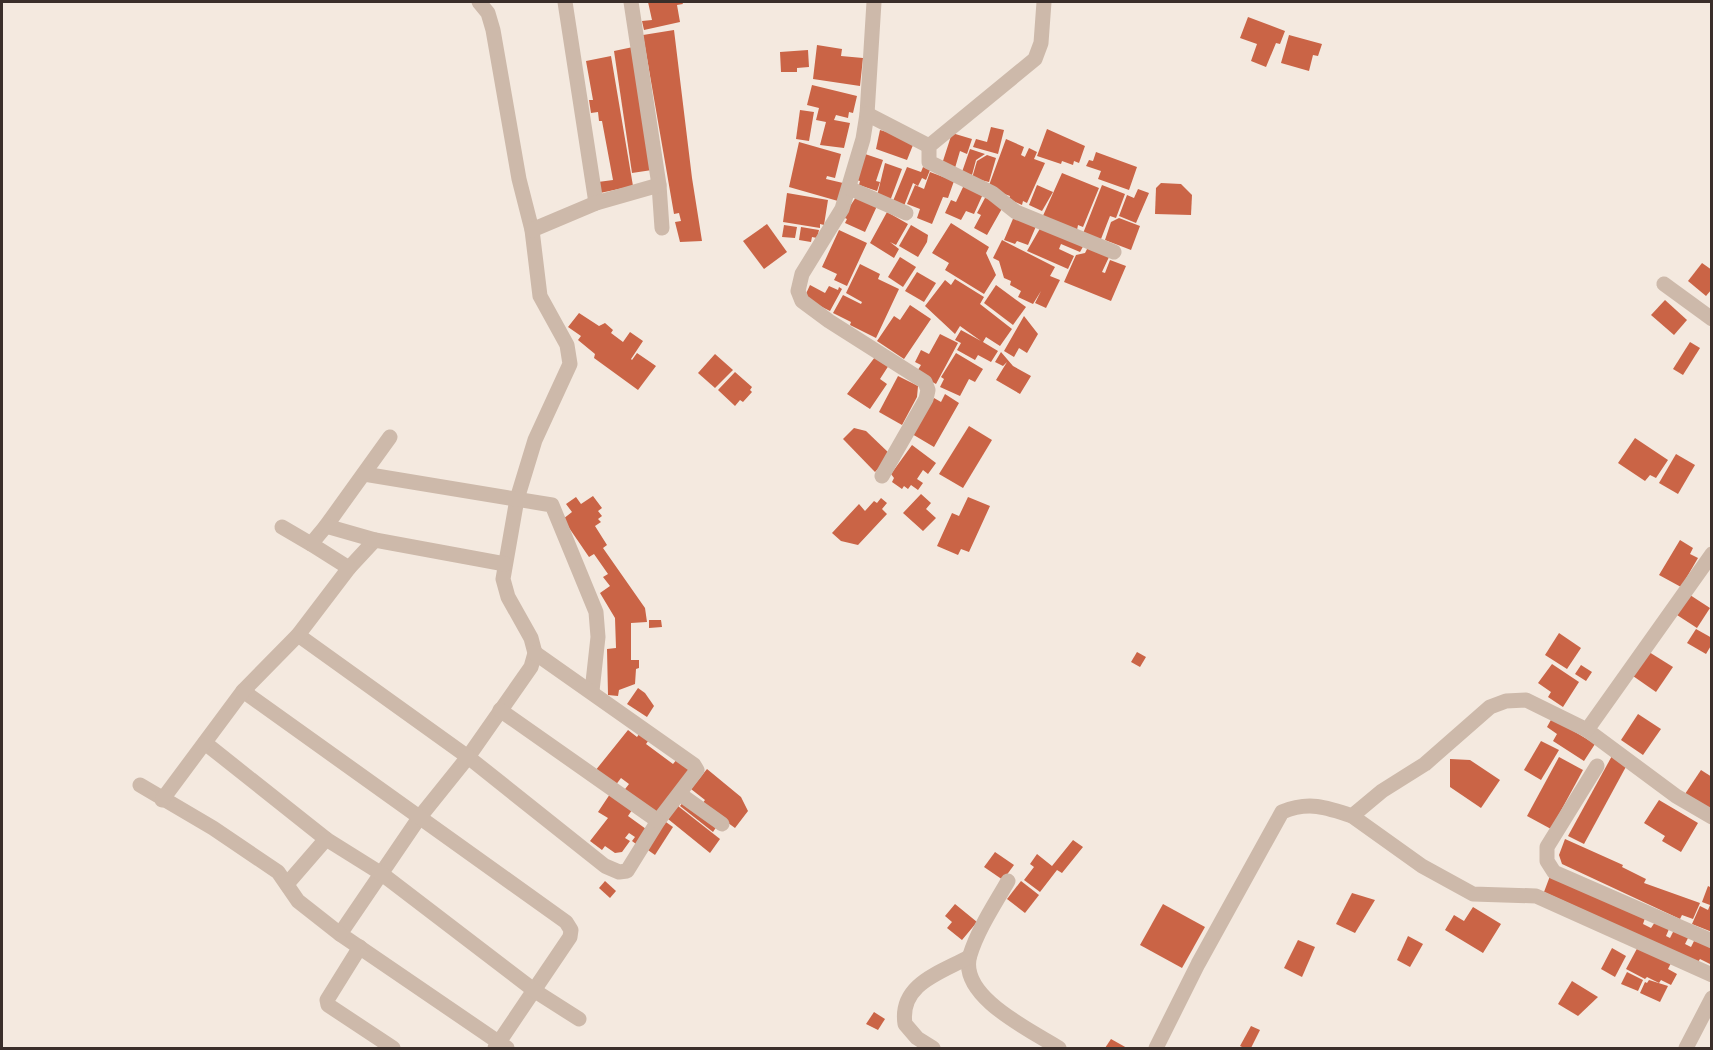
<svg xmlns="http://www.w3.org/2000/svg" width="1713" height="1050" font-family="'Public Sans',sans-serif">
	<rect width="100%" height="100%" fill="#f4e9df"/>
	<g fill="#ca6446">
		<path d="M 648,2 L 682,2 L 683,4 L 677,5 L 680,22 L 644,30 L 642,21 L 652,20 Z"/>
		<path d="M 1248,17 L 1285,31 L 1280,44 L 1276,43 L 1266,67 L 1251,61 L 1257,44 L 1240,38 Z"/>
		<path d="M 674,30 L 692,178 L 702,241 L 680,242 L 675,222 L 681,221 L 679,213 L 674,214 L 643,35 Z"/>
		<path d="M 1289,35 L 1322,44 L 1318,56 L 1313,55 L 1309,71 L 1281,63 Z"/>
		<path d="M 817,45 L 842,49 L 841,56 L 863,58 L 860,86 L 813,79 Z"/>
		<path d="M 633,47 L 652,170 L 632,173 L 614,51 Z"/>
		<path d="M 808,50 L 809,67 L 797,68 L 797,72 L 781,72 L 780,52 Z"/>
		<path d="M 611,56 L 633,186 L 600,193 L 598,182 L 613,180 L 602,121 L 599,121 L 598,112 L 591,113 L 589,100 L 593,100 L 586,61 Z"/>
		<path d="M 812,85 L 857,96 L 853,113 L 849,112 L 848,118 L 836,115 L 834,120 L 850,123 L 844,148 L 820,145 L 826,122 L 816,120 L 819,108 L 807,105 Z"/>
		<path d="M 800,110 L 814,112 L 809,141 L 796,139 Z"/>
		<path d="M 991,127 L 1004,130 L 998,154 L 973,147 L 976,139 L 987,142 Z"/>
		<path d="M 1047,129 L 1085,146 L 1079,163 L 1074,161 L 1073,165 L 1062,161 L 1061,164 L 1037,156 Z"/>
		<path d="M 880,130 L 915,140 L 907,160 L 876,149 Z"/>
		<path d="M 952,133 L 972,139 L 967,154 L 960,151 L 955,168 L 942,164 Z"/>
		<path d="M 1006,139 L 1024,147 L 1021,155 L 1025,157 L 1022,163 L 1029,148 L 1037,152 L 1034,159 L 1045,163 L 1027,203 L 1023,201 L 1022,205 L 1009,199 L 1010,196 L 988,188 Z"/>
		<path d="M 799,142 L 841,154 L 835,178 L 827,176 L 826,179 L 843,183 L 838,201 L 789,187 Z"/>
		<path d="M 970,149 L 985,154 L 976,160 L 972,175 L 962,172 Z"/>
		<path d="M 1096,152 L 1137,167 L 1129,190 L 1098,179 L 1101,171 L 1086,166 L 1089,160 L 1093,161 Z"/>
		<path d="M 865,154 L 883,160 L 876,181 L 880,182 L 877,191 L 859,185 L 860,181 L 856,180 Z"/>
		<path d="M 987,155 L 996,158 L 989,182 L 972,178 L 977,161 Z"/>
		<path d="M 885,163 L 902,169 L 890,201 L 877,196 Z"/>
		<path d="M 907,167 L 921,172 L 923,167 L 930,170 L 926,180 L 922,178 L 918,186 L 913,183 L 904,206 L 893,201 Z"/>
		<path d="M 930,172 L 954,181 L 948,198 L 943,197 L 932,224 L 917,218 L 920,209 L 907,204 L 915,185 L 924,189 Z"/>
		<path d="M 1062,173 L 1099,188 L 1083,227 L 1078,225 L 1077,230 L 1042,218 Z"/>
		<path d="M 1161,183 L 1181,184 L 1192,195 L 1191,215 L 1155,214 L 1156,188 Z"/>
		<path d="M 964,185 L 983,194 L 974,214 L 966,211 L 961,220 L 945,213 L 951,200 L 956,202 Z"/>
		<path d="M 1037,185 L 1053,192 L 1042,211 L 1029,205 Z"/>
		<path d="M 1102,185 L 1125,194 L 1116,218 L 1110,216 L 1101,239 L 1082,236 Z"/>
		<path d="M 1138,189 L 1149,193 L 1136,223 L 1119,216 L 1127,195 L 1134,198 Z"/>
		<path d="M 787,193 L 828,200 L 824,225 L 820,224 L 820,228 L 783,222 Z"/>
		<path d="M 986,196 L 1004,205 L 987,235 L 974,228 L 981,215 L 977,213 Z"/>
		<path d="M 856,197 L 877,206 L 865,232 L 845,223 L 847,219 L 843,217 Z"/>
		<path d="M 887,212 L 908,224 L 896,245 L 890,242 L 899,249 L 894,258 L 870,243 Z"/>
		<path d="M 1015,214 L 1037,224 L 1028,245 L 1017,241 L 1015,244 L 1004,240 Z"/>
		<path d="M 1119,218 L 1140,226 L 1131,250 L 1105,240 L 1111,222 Z"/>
		<path d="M 951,223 L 989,247 L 986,253 L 996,275 L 984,294 L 945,270 L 949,263 L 932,253 Z"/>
		<path d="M 767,224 L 787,252 L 764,269 L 743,241 Z"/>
		<path d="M 784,225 L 797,227 L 795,238 L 782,237 Z"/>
		<path d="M 911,225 L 928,235 L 927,242 L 918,257 L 899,246 Z"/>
		<path d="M 1042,225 L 1085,243 L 1080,252 L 1061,244 L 1059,249 L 1074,256 L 1068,269 L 1027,251 Z"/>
		<path d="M 801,227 L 819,230 L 817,238 L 812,237 L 811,242 L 799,240 Z"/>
		<path d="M 839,230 L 867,243 L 847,286 L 834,280 L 837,274 L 822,267 Z"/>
		<path d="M 1002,240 L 1055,267 L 1050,276 L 1060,280 L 1046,308 L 1035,303 L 1041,291 L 1033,304 L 1018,297 L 1021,291 L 1010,285 L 1011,281 L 1004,278 L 999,261 L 993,258 Z"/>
		<path d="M 1090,243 L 1109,257 L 1102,272 L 1105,273 L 1110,260 L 1126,266 L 1111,301 L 1064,282 L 1076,255 L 1085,253 Z"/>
		<path d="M 900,257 L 916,267 L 903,287 L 888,277 Z"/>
		<path d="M 1702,263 L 1712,270 L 1712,289 L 1706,296 L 1688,281 Z"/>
		<path d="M 860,264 L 880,274 L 878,279 L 899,289 L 876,338 L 850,325 L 851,322 L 833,313 L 843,295 L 861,304 L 862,302 L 846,293 Z"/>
		<path d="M 917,272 L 936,283 L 924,302 L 905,291 Z"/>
		<path d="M 955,279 L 984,297 L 980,304 L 1012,329 L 1000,346 L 986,337 L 983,342 L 998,351 L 991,362 L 978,355 L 975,360 L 957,350 L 961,343 L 955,340 L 961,330 L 981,341 L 960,326 L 955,334 L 925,306 L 945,280 L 951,285 Z"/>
		<path d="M 810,285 L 825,293 L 829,286 L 838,290 L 839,287 L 842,289 L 830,311 L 804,298 Z"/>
		<path d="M 996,285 L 1026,307 L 1013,325 L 984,303 Z"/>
		<path d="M 1665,300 L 1687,320 L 1674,335 L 1651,315 Z"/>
		<path d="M 910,305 L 931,319 L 904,359 L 877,341 L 894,316 L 900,320 Z"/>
		<path d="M 579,313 L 599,326 L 605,323 L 613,330 L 611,333 L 623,342 L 630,332 L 643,341 L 631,359 L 632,360 L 637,353 L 656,366 L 638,390 L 594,358 L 595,354 L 578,340 L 581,336 L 568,327 Z"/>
		<path d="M 1024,316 L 1038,334 L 1027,353 L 1019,348 L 1014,357 L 1004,351 Z"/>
		<path d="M 940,334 L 958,343 L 936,384 L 916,373 L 921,365 L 915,362 L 921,350 L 929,354 Z"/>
		<path d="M 1690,342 L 1700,348 L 1683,375 L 1673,369 Z"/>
		<path d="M 1001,352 L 1013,366 L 1031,376 L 1020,394 L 996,380 L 1007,362 L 1003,366 L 995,362 Z"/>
		<path d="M 956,353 L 983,369 L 975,382 L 969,379 L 960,396 L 940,387 L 944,379 L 941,377 Z"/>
		<path d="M 715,354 L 733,370 L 715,388 L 698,373 Z"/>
		<path d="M 875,357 L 889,365 L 880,379 L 887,384 L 870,409 L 847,394 Z"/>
		<path d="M 735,372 L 752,387 L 750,390 L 752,392 L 743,402 L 740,400 L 735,406 L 718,390 Z"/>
		<path d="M 898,376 L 918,386 L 917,397 L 902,425 L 879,412 Z"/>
		<path d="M 945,394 L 959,403 L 934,447 L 912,434 L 934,398 L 941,402 Z"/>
		<path d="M 969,426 L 992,440 L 963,488 L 939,474 Z"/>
		<path d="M 854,428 L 866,431 L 891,455 L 875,472 L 843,439 Z"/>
		<path d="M 1635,438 L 1668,460 L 1656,478 L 1650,475 L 1645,481 L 1618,463 Z"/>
		<path d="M 912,445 L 936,463 L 928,474 L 923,470 L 917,479 L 923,483 L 918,490 L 911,485 L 908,489 L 904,486 L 902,489 L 892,482 L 894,478 L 891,474 Z"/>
		<path d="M 1676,454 L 1695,465 L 1678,494 L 1659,483 Z"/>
		<path d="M 921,494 L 931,503 L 926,509 L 936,518 L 923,531 L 903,513 Z"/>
		<path d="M 593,496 L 602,508 L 598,511 L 602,516 L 598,519 L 601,522 L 595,526 L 607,545 L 603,548 L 645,608 L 647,622 L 631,623 L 631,660 L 639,660 L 639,668 L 636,669 L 635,684 L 619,690 L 618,696 L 608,695 L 607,649 L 616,648 L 615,618 L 600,593 L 610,586 L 603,577 L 608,574 L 594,554 L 589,557 L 563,519 L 572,512 L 566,504 L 576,497 L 581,504 Z"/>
		<path d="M 968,497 L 990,506 L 969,552 L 961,549 L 958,555 L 937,546 L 952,513 L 959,516 Z"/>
		<path d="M 881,498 L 887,503 L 882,509 L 887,514 L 858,545 L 841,541 L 832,533 L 859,504 L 865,511 L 874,501 L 877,503 Z"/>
		<path d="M 1680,540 L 1693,548 L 1690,554 L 1698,558 L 1681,587 L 1659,575 Z"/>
		<path d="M 1690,595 L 1710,608 L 1697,628 L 1677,615 Z"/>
		<path d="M 649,620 L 661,620 L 662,627 L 649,628 Z"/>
		<path d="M 1696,629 L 1712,638 L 1712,644 L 1706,654 L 1687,643 Z"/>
		<path d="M 1559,633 L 1581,648 L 1567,669 L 1545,655 Z"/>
		<path d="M 1137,652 L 1146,657 L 1140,667 L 1131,662 Z"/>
		<path d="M 1649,652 L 1673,667 L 1656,692 L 1633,676 Z"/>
		<path d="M 1552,664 L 1579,682 L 1563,707 L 1548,697 L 1551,692 L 1538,683 Z"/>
		<path d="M 1581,665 L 1592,672 L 1586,681 L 1575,674 Z"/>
		<path d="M 638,688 L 645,693 L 654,706 L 647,717 L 627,704 Z"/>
		<path d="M 1638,714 L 1661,729 L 1643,755 L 1621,740 Z"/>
		<path d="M 1552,718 L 1595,744 L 1584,761 L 1553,741 L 1557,734 L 1547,727 Z"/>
		<path d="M 628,730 L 637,737 L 642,730 L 651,737 L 646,744 L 673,764 L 678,758 L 690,771 L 656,816 L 622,793 L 629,784 L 621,778 L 615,786 L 595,771 Z"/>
		<path d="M 1541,741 L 1559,750 L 1541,780 L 1524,770 Z"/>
		<path d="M 1613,754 L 1628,763 L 1584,844 L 1568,836 Z"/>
		<path d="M 1559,757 L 1583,770 L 1551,829 L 1527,816 Z"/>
		<path d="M 1450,759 L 1470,760 L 1500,780 L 1481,808 L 1450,787 Z"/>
		<path d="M 707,769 L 741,797 L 748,811 L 735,828 L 702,804 L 705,800 L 691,789 Z"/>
		<path d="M 1701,770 L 1712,777 L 1712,811 L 1685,794 Z"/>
		<path d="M 610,794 L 632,810 L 628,816 L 646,829 L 636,844 L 632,841 L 635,837 L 629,833 L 625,838 L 630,841 L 622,852 L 615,853 L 605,846 L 602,850 L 590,841 L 608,818 L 598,812 Z"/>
		<path d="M 1659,800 L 1698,823 L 1681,852 L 1662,841 L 1665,836 L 1644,823 Z"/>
		<path d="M 684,801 L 717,826 L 713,832 L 680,806 Z"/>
		<path d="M 678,806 L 720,839 L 710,853 L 668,819 Z"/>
		<path d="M 663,820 L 673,827 L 655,855 L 645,848 Z"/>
		<path d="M 1565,839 L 1623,865 L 1622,867 L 1646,879 L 1644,883 L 1700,903 L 1693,919 L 1682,915 L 1680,919 L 1562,864 L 1559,855 Z"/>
		<path d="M 1073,840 L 1083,847 L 1062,873 L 1057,870 L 1040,892 L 1024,880 L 1034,867 L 1030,864 L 1037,854 L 1052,866 Z"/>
		<path d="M 995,852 L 1014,865 L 1003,880 L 984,867 Z"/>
		<path d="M 1550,876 L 1645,918 L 1643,924 L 1651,928 L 1655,922 L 1669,929 L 1666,936 L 1670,938 L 1674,930 L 1688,938 L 1685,944 L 1691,947 L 1694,941 L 1712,946 L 1710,964 L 1700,959 L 1698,962 L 1544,892 Z"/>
		<path d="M 605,881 L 616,891 L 610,898 L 599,888 Z"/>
		<path d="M 1021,881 L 1039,895 L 1025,913 L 1007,899 Z"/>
		<path d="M 1708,886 L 1712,888 L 1712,932 L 1692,924 L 1700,906 L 1708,910 L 1710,905 L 1702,902 Z"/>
		<path d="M 1352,893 L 1375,900 L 1355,933 L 1336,924 Z"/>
		<path d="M 955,904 L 977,922 L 962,940 L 947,928 L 952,922 L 945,916 Z"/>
		<path d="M 1163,904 L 1205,927 L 1182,968 L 1140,945 Z"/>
		<path d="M 1473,907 L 1501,924 L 1483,953 L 1445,930 L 1454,915 L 1464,921 Z"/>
		<path d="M 1408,936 L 1423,944 L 1410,967 L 1397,960 Z"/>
		<path d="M 1298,940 L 1315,947 L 1302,977 L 1284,968 Z"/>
		<path d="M 1640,943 L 1672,961 L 1668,969 L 1677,974 L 1671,985 L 1661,980 L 1659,983 L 1647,977 L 1645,979 L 1626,969 Z"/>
		<path d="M 1612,948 L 1626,956 L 1615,977 L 1601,969 Z"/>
		<path d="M 1627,972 L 1643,980 L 1638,991 L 1621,984 Z"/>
		<path d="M 1649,980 L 1668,986 L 1660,1002 L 1640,993 L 1645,982 L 1647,983 Z"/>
		<path d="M 1572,981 L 1598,997 L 1578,1016 L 1558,1004 Z"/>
		<path d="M 874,1012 L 885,1019 L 878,1030 L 866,1024 Z"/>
		<path d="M 1251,1026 L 1260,1030 L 1251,1048 L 1244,1048 L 1240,1046 Z"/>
		<path d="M 1111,1039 L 1127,1048 L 1105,1048 Z"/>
	</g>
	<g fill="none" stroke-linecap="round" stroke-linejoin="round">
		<g stroke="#cdb9aa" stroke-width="15">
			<path d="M 479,2 L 488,13 L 493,30 L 519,179 L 532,230 L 540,296 L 567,345 L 570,364 L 535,440 L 517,499 L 503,579 L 508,597 L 531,638 L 535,653 L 531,667 L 468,757 L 419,818 L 340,934 L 507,1048"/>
			<path d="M 565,2 L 596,203"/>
			<path d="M 631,2 L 659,185 L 662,228"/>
			<path d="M 874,2 L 867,114 L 863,139 L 842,209 L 802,274 L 798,291 L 802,301 L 829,321 L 925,382 L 928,390 L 926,399 L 882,476"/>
			<path d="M 1044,2 L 1041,43 L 1035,59 L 929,146 L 929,162 L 992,193 L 1016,212 L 1114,252"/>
			<path d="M 867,114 L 929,146"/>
			<path d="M 849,188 L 906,213"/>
			<path d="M 532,230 L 596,203 L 659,185"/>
			<path d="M 1664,284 L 1712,319"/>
			<path d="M 364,474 L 552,505 L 596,612 L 598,637 L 592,691"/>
			<path d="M 326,526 L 390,437"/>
			<path d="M 282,527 L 311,544"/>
			<path d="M 349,568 L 375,540"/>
			<path d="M 298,635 L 468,757 L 605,866 L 619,872 L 627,871 L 658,821 L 697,770 L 694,765 L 535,653"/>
			<path d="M 243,691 L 566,922 L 571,930 L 570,937 L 495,1048"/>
			<path d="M 500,710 L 658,821"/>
			<path d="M 1587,730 L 1676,796 L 1712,817"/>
			<path d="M 205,743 L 326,839 L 382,874 L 535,991 L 579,1019"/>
			<path d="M 1597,766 L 1547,847 L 1547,861 L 1554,872 L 1712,941"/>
			<path d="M 140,785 L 213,828 L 278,872 L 298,901 L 340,934"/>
			<path d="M 680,794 L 722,824"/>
			<path d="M 162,800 L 243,691 L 298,635 L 349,568 L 311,544 L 326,526 L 375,540 L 505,564"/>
			<path d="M 1352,816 L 1422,866 L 1473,894 L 1536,896 L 1712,975"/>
			<path d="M 1008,881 C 995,904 978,929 970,955 C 957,996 1032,1031 1059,1048"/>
			<path d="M 287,884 L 326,839"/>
			<path d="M 360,947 L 327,1000 L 328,1005 L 393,1048"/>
			<path d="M 933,1048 L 917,1038 L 905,1024 C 899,984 940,973 969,957"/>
			<path d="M 1156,1048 L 1198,964 L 1282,812 C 1308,801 1326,807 1352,816 L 1382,791 L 1425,764 L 1490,707 L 1506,701 L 1526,700 L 1587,730 L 1712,554"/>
			<path d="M 1686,1048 L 1712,998"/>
		</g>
	</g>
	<rect width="1713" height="1050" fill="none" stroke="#3a2e2a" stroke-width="6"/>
</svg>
